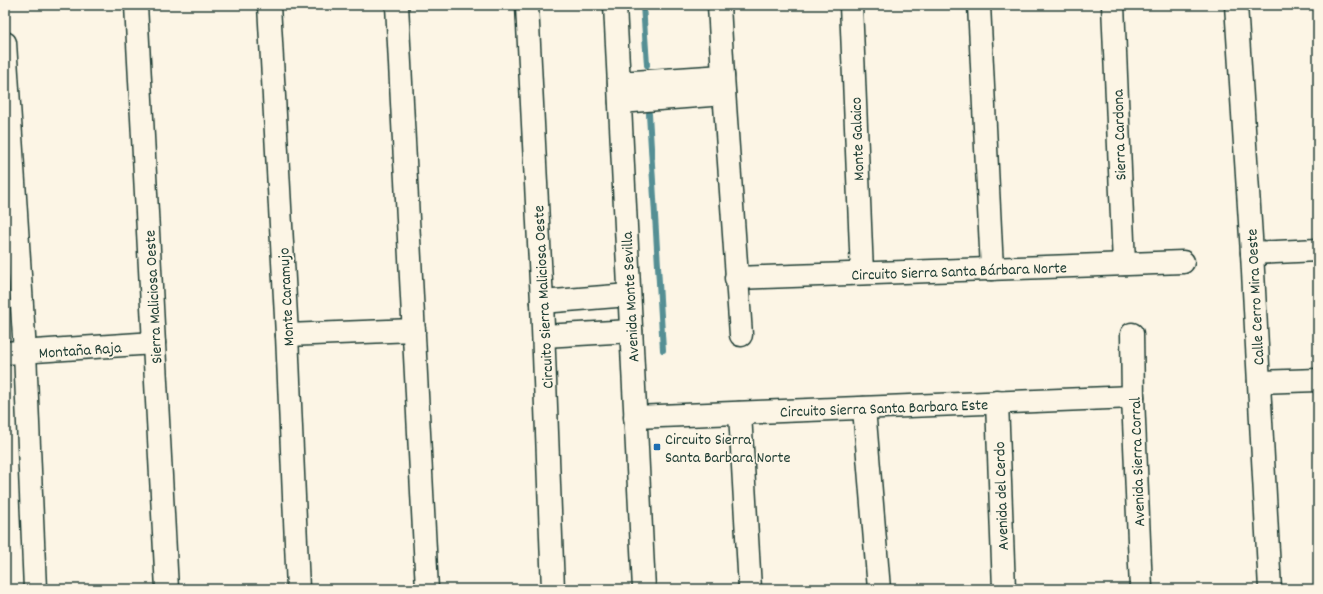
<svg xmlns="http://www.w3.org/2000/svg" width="1323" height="594" font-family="Dekko,sans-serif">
	<rect width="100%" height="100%" fill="#fcf5e5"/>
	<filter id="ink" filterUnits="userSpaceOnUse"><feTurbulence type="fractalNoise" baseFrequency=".025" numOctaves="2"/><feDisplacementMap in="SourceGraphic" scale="8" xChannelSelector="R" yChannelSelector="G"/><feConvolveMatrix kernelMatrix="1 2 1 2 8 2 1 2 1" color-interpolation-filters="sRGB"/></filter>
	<g filter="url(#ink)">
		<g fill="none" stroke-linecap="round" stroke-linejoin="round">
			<g stroke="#548f94" stroke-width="6">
				<path d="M 643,5 L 647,65"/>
				<path d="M 649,114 L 663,350"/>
			</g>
			<defs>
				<g id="minor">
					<path d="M 136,5 L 167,589"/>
					<path d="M 269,5 L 287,335 L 298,589"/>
					<path d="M 397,5 L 427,589"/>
					<path d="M 527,5 L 542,302 L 553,589"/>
					<path d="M 615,5 L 644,589"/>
					<path d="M 719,5 L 723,76 L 741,335"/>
					<path d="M 851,5 L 862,273"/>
					<path d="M 979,5 L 992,269"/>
					<path d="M 1113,5 L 1124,264"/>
					<path d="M 1236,5 L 1252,253 L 1270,589"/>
					<path d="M 5,43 L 25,352 L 35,589"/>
					<path d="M 619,83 L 723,76"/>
					<path d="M 620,102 L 724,94"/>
					<path d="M 1252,253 L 1318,250"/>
					<path d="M 736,278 L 1183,262"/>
					<path d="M 542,302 L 629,295"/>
					<path d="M 1132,334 L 1133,397 L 1141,589"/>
					<path d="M 287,335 L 414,330"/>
					<path d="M 544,336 L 631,331"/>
					<path d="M 5,353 L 154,343"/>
					<path d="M 1259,382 L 1318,380"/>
					<path d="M 997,402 L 1004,589"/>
					<path d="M 864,408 L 879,589"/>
					<path d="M 740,413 L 750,589"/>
					<path d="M 635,417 L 1133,397"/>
				</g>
			</defs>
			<use href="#minor" stroke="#1f3d34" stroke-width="25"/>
			<use href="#minor" stroke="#fcf5e5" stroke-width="22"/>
		</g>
	</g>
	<rect fill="#1f6fb2" stroke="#fcf5e5" stroke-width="1.5" x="653" y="443" width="8" height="8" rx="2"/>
	<g text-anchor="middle" stroke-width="3.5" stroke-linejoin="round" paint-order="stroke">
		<g font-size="16" fill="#1f3d34" stroke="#fcf5e5">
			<text transform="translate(1118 135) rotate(-92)" y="6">Sierra Cardona</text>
			<text transform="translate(856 139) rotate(-92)" y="6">Monte Galaico</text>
			<text transform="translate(959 270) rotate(-2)" y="6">Circuito Sierra Santa Bárbara Norte</text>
			<text transform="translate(152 297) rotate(-93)" y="6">Sierra Maliciosa Oeste</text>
			<text transform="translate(285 297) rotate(-93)" y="6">Monte Caramujo</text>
			<text transform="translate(542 297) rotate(-93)" y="6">Circuito Sierra Maliciosa Oeste</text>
			<text transform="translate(629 297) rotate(-93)" y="6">Avenida Monte Sevilla</text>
			<text transform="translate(1254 297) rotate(-93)" y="6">Calle Cerro Mira Oeste</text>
			<text transform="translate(80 349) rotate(-4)" y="6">Montaña Raja</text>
			<text transform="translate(884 407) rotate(-2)" y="6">Circuito Sierra Santa Barbara Este</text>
			<text transform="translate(1136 462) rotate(-92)" y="6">Avenida Sierra Corral</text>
			<text transform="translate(1000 496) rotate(-92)" y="6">Avenida del Cerdo</text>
		</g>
		<g font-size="16" fill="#1f3d34" stroke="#fcf5e5" text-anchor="start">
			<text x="665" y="444">Circuito Sierra<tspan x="665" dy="18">Santa Barbara Norte</tspan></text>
		</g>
	</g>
	<rect width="1323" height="594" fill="none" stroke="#fcf5e5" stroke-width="20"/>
	<rect x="10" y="10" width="1303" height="574" fill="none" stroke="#1f3d34" stroke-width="1.5" filter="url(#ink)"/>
</svg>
